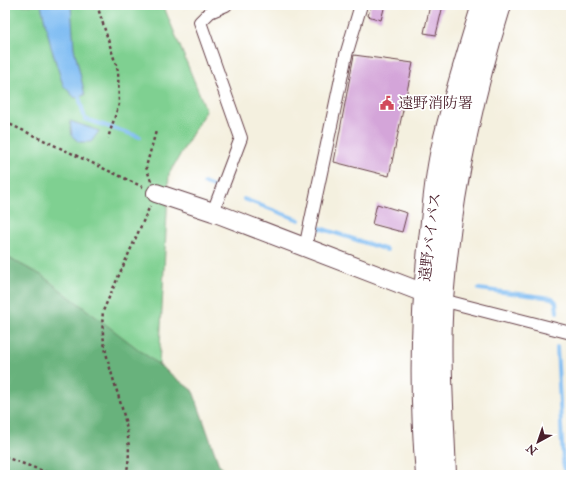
<svg xmlns="http://www.w3.org/2000/svg" width="576" height="480" font-family="'IM FELL Double Pica','Noto Serif JP',serif">
	<rect width="100%" height="100%" fill="#fff"/>
	<filter id="ink" filterUnits="userSpaceOnUse"><feTurbulence type="fractalNoise" baseFrequency=".025" numOctaves="2"/><feDisplacementMap in="SourceGraphic" scale="8" xChannelSelector="R" yChannelSelector="G"/><feConvolveMatrix kernelMatrix="1 2 1 2 8 2 1 2 1" color-interpolation-filters="sRGB"/></filter>
	<filter id="wash" filterUnits="userSpaceOnUse"><feTurbulence type="fractalNoise" baseFrequency=".012" numOctaves="4" result="noise"/><feDisplacementMap in="SourceGraphic" scale="16" xChannelSelector="R" yChannelSelector="G"/><feGaussianBlur stdDeviation="0.9" result="paint"/><feColorMatrix in="noise" values="0 0 0 0 0 0 0 0 0 0 0 0 0 0 0 0 0 1.4 0 .05"/><feComposite in="paint" operator="in"/></filter>
	<g filter="url(#wash)">
		<rect width="100%" height="100%" fill="#f4f0df"/>
		<path fill="#7fd091" stroke="#64785e" d="M 5,5 L 161,5 L 164,7 L 206,110 L 169,174 L 154,462 L 5,475 Z"/>
		<path fill="#67b27b" stroke="#586853" d="M 5,256 L 41,275 L 193,391 L 219,465 L 230,475 L 5,475 Z"/>
		<g fill="#80bdf3" stroke="#656e8f">
			<path d="M 41,5 L 71,5 L 74,48 L 85,95 L 75,98 L 63,85 L 51,47 Z"/>
			<path d="M 70,121 L 99,131 L 91,142 L 79,142 L 72,136 Z"/>
		</g>
		<g fill="none" stroke-linecap="round" stroke-linejoin="round">
			<g stroke="#80bdf3" stroke-width="4">
				<path d="M 79,97 L 85,119 L 140,137"/>
				<path d="M 204,183 L 218,189"/>
				<path d="M 244,199 L 299,220"/>
				<path d="M 320,228 L 387,250"/>
				<path d="M 479,289 L 552,298 L 556,302 L 557,312"/>
				<path d="M 557,347 L 563,462 L 566,475"/>
			</g>
		</g>
		<g id="blocks">
			<g fill="#d4a5d9">
				<path d="M 371,5 L 385,5 L 381,20 L 368,16 Z"/>
				<path d="M 430,5 L 443,5 L 436,35 L 424,33 Z"/>
				<path d="M 354,55 L 413,63 L 389,176 L 334,162 Z"/>
				<path d="M 377,204 L 407,213 L 402,232 L 372,224 Z"/>
			</g>
		</g>
	</g>
	<g filter="url(#ink)">
		<use href="#blocks" fill-opacity="0" stroke="#643e46" stroke-width="1"/>
		<g fill="none" stroke-linecap="round" stroke-linejoin="round">
			<defs>
				<g id="street">
					<path d="M 213,212 L 241,138 L 200,22 L 210,12 L 226,5"/>
					<path d="M 305,248 L 346,55 L 361,5"/>
					<path d="M 438,299 L 571,333"/>
				</g>
				<path id="secondary" d="M 156,193 L 213,212 L 424,293"/>
				<g id="highway">
					<path d="M 427,475 C 420,392 421,313 431,231 C 434,204 436,177 442,150 C 453,101 468,53 483,5"/>
					<path d="M 445,475 C 443,418 438,355 442,299 C 450,199 470,101 500,5"/>
				</g>
			</defs>
			<use href="#street" stroke="#643e46" stroke-width="14"/>
			<use href="#secondary" stroke="#643e46" stroke-width="20"/>
			<use href="#highway" stroke="#643e46" stroke-width="24"/>
			<g stroke="#643e46" stroke-width="2.5" stroke-dasharray="3 3" stroke-linecap="butt">
				<path d="M 97,5 L 118,71 L 119,104 L 108,138"/>
				<path d="M 5,122 L 143,187"/>
				<path d="M 151,181 L 146,167 L 156,131"/>
				<path d="M 5,457 L 54,475"/>
				<path d="M 126,475 C 140,419 97,367 103,311 L 150,206"/>
			</g>
			<use href="#street" stroke="#fff" stroke-width="12"/>
			<use href="#secondary" stroke="#fff" stroke-width="18"/>
			<use href="#highway" stroke="#fff" stroke-width="22"/>
		</g>
	</g>
	<defs>
		<symbol id="civic-bare" viewBox="-9 -9 18 18"><path d="M-.6-6.5H3V-4.5H.6V-3L4-1V1h2V6H-6V1h2V-1L-.6-3ZM-1.2 2.5V6h2.4V2.5Z" fill="#d1495b" stroke="#fff" stroke-width="2.5" paint-order="stroke"/></symbol>
	</defs>
	<g fill-rule="evenodd">
		<use href="#civic-bare" x="377" y="93" width="20" height="20"/>
	</g>
	<g text-anchor="middle" stroke-width="3.5" stroke-linejoin="round" paint-order="stroke">
		<g font-size="15" fill="#4a1f2b" stroke="#fff" text-anchor="start">
			<text x="398" y="108">遠野消防署</text>
		</g>
		<g font-size="15" fill="#4a1f2b" stroke="#fff">
			<text transform="translate(430 237) rotate(-83)" y="5">遠野バイパス</text>
		</g>
	</g>
	<rect width="576" height="480" fill="none" stroke="#fff" stroke-width="20"/>
	<g transform="translate(538 442) rotate(220)" stroke="#ffffff" stroke-width="3" paint-order="stroke">
	<path d="M0-3L7 15L0 10L-7 15Z" fill="#4a1f2b"/>
	<text y="-6" font-size="11" font-weight="bold" text-anchor="middle" fill="#4a1f2b">N</text>
	</g>
</svg>
